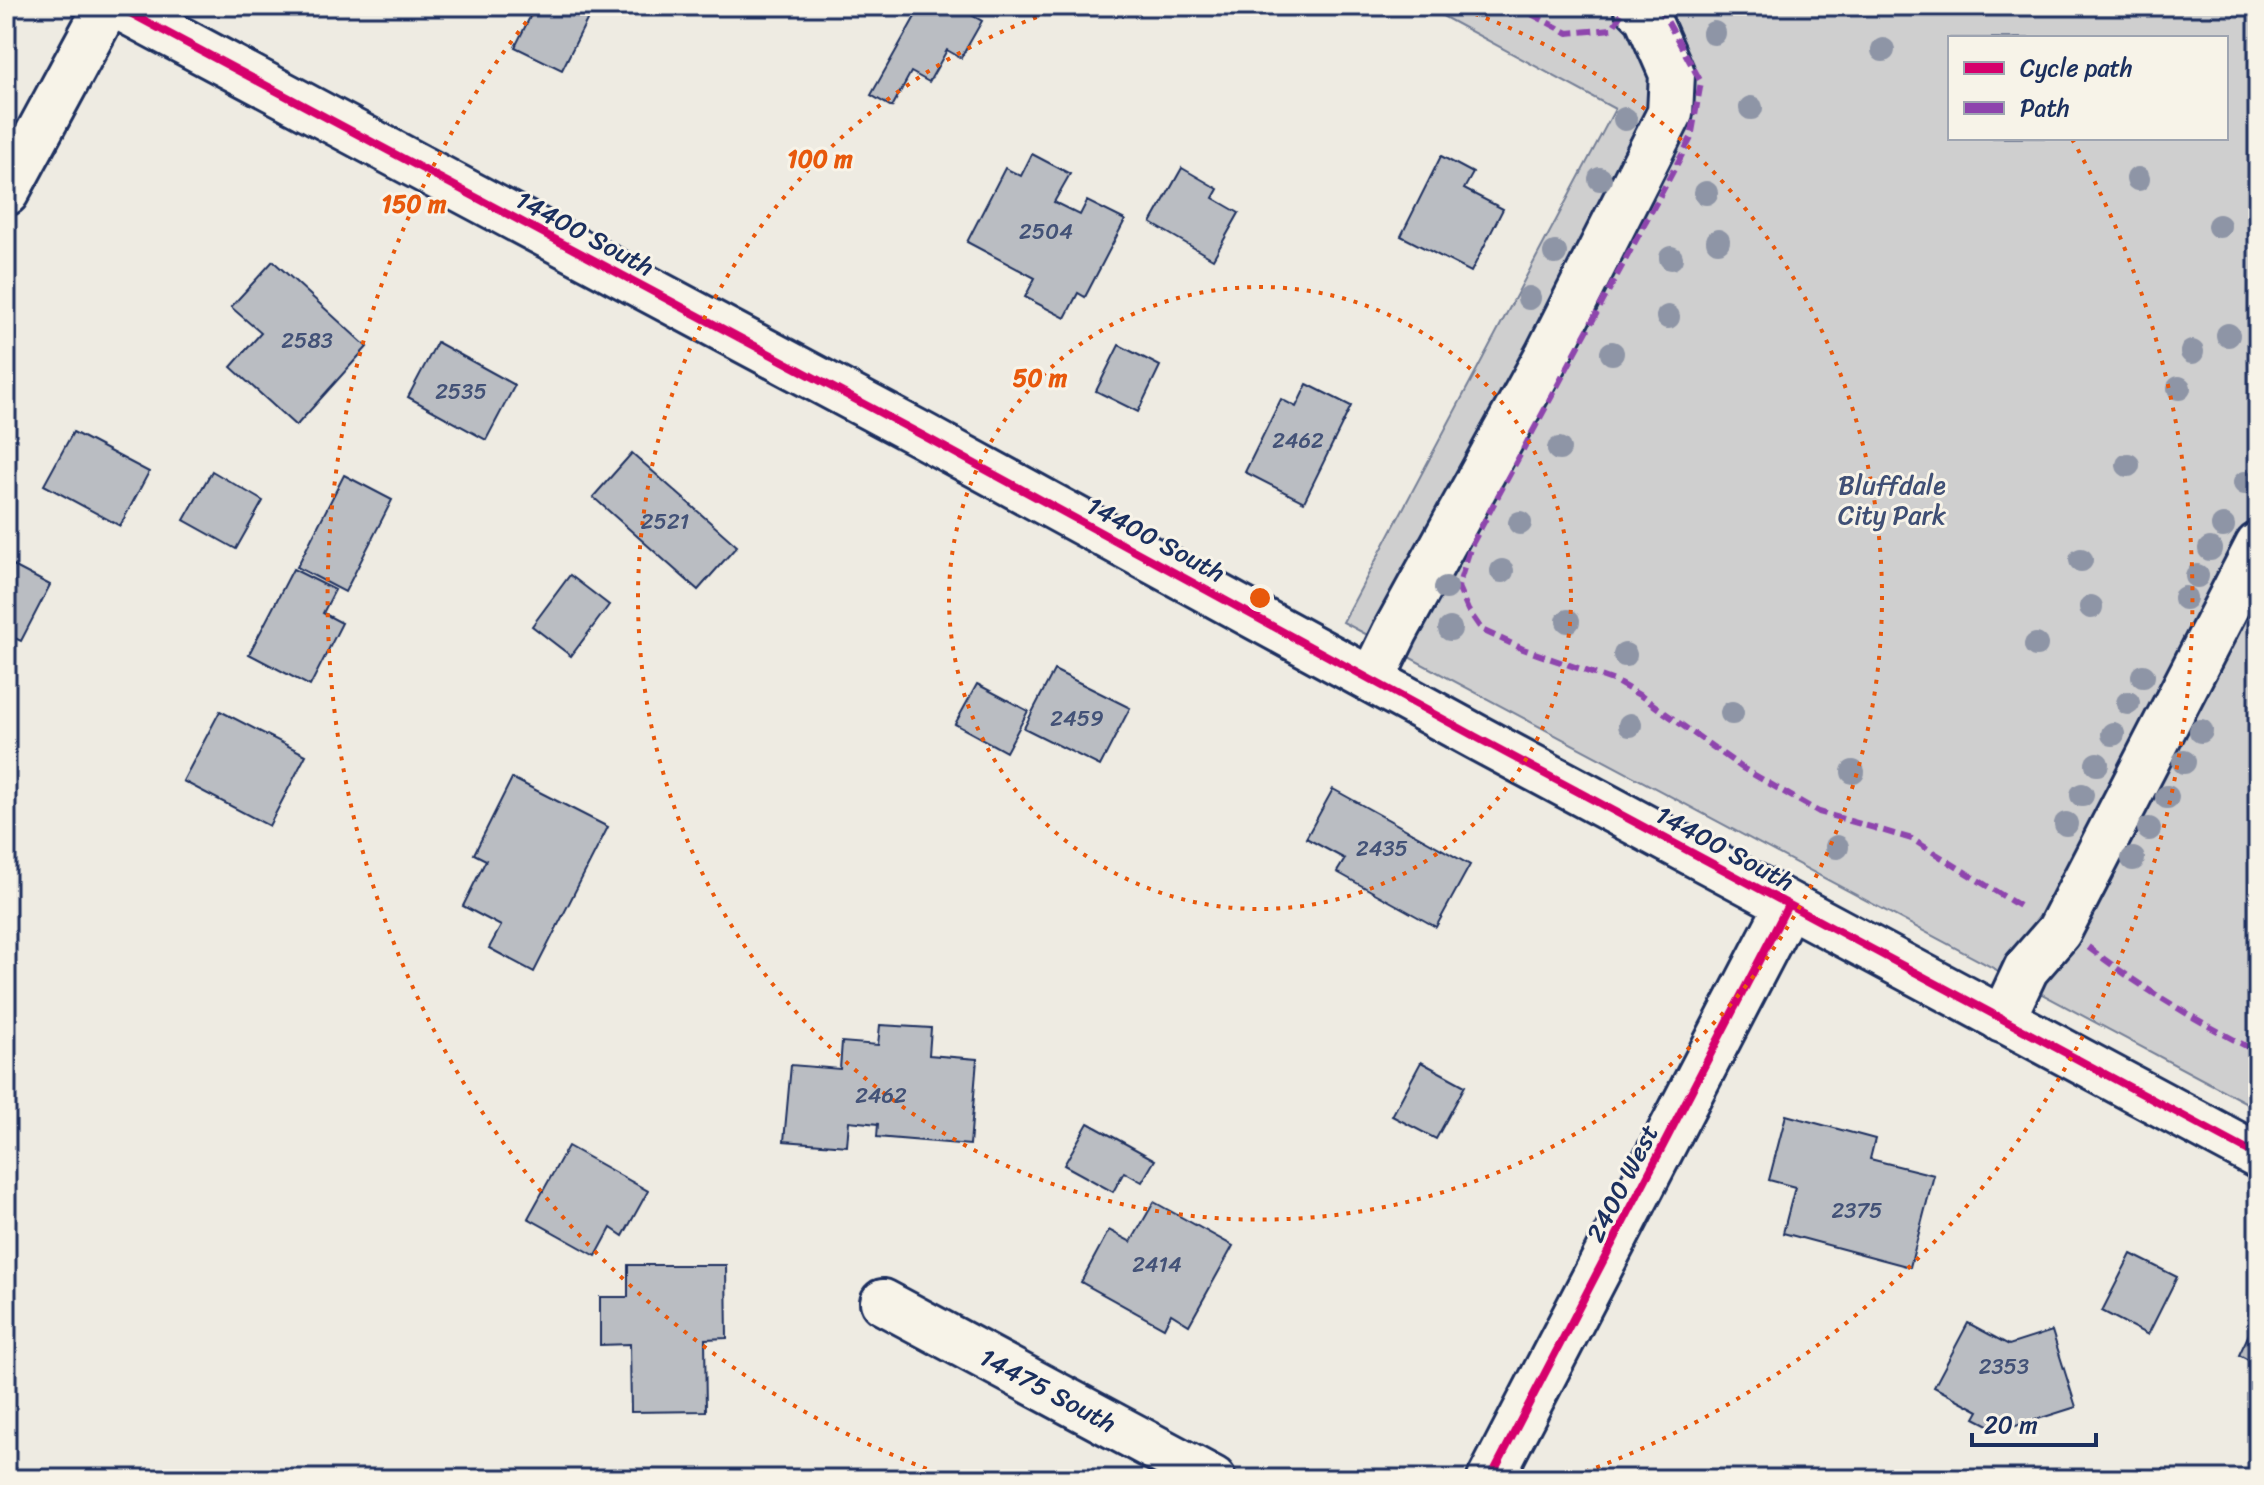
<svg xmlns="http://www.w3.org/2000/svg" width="2264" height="1485" font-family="Sriracha,sans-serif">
	<rect width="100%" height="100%" fill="#eeebe2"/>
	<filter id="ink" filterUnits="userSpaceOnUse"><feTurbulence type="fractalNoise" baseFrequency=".0125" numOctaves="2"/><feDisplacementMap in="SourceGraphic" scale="16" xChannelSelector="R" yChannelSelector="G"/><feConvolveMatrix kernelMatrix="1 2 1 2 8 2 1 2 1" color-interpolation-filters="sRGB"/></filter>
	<g filter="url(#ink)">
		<path fill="#cfcfcf" stroke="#757f96" stroke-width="2" fill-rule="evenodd" d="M 1424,6 L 2258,6 L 2258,1109 L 1343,622 L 1615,109 ZM 1950,38 L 2226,38 L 2226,138 L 1950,138 Z"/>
		<g fill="#babdc2" stroke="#1b2f5e" stroke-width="2">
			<path d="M 509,6 L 594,6 L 562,70 L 515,47 L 530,17 Z"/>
			<path d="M 921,6 L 955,6 L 982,21 L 961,58 L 947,50 L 929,82 L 911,72 L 892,107 L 871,95 Z"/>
			<path d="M 1032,154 L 1070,174 L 1054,202 L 1080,215 L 1087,201 L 1125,220 L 1085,297 L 1078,293 L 1065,318 L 1025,297 L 1035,278 L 967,242 L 1005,168 L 1021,176 Z"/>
			<path d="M 1441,156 L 1473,173 L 1464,189 L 1503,209 L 1471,272 L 1401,236 Z"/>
			<path d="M 1182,168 L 1218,189 L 1213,198 L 1239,213 L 1213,259 L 1151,223 Z"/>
			<path d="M 273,261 L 367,347 L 296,426 L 231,367 L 261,333 L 231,307 Z"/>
			<path d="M 437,342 L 515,385 L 486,440 L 408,397 Z"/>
			<path d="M 1119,345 L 1160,366 L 1138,412 L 1096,391 Z"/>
			<path d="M 1307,384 L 1351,406 L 1304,502 L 1245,472 L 1281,399 L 1296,407 Z"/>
			<path d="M 73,432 L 149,472 L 120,526 L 44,485 Z"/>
			<path d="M 632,453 L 737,546 L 698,590 L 593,497 Z"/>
			<path d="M 212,471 L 263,501 L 236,549 L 184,520 Z"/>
			<path d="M 344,475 L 392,500 L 345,592 L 297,567 Z"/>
			<path d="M 6,562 L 50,585 L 21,641 L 6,634 Z"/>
			<path d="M 293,569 L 335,590 L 323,613 L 342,623 L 310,686 L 249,654 Z"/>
			<path d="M 570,575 L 609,605 L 571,656 L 532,626 Z"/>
			<path d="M 1054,670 L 1130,708 L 1100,766 L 1024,728 Z"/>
			<path d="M 977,684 L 1028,711 L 1006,752 L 955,724 Z"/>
			<path d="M 220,711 L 306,755 L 269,826 L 183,781 Z"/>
			<path d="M 512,778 L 608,827 L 534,972 L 489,948 L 501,926 L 463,906 L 486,860 L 474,854 Z"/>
			<path d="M 1333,789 L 1470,865 L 1436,927 L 1337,872 L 1345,859 L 1306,838 Z"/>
			<path d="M 880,1025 L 931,1028 L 929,1055 L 977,1059 L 970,1145 L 877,1137 L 878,1124 L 849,1121 L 847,1146 L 784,1141 L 791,1065 L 840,1069 L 842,1042 L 878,1045 Z"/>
			<path d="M 1421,1062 L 1465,1086 L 1436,1139 L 1392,1116 Z"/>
			<path d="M 1786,1115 L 1875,1139 L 1870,1159 L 1934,1175 L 1910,1267 L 1783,1233 L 1795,1187 L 1769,1180 Z"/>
			<path d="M 1088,1123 L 1155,1160 L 1142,1182 L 1124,1172 L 1113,1192 L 1064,1165 Z"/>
			<path d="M 568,1146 L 648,1191 L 623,1236 L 611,1228 L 596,1256 L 528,1218 Z"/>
			<path d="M 1154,1202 L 1233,1246 L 1189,1325 L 1171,1314 L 1164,1328 L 1081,1282 L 1109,1230 L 1131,1242 Z"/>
			<path d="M 2131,1254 L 2177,1277 L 2148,1335 L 2102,1311 Z"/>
			<path d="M 628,1265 L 726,1265 L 727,1338 L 705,1339 L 706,1411 L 631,1412 L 630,1344 L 600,1345 L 600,1297 L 628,1297 Z"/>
			<path d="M 2258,1315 L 2258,1365 L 2239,1355 Z"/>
			<path d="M 1968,1323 L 2009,1345 L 2052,1331 L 2076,1407 L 2000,1431 L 1975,1418 L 1979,1411 L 1934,1387 Z"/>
		</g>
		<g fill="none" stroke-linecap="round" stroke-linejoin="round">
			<defs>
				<g id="minor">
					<path d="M 6,193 L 107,6"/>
					<path d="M 1372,679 L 1395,632 L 1548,354 L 1670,113 L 1672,74 L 1647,17 L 1636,6"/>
					<path d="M 2002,1020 L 2026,969 L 2059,931 L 2258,545"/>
					<path d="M 883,1302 L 1213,1479"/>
					<path d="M 1490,1479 L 1788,905"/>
				</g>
				<path id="major" d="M 117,6 L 922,435 L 1476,737 L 2258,1156"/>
			</defs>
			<use href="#minor" stroke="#1b2f5e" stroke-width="50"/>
			<use href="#major" stroke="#1b2f5e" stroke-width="50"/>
			<use href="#minor" stroke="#f7f3e8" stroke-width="44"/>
			<use href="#major" stroke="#f7f3e8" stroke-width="44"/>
			<g stroke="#8e44ad" stroke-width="6" stroke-dasharray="12 6" stroke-linecap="butt">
				<path d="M 1516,6 L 1568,33 L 1612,29 L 1626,6"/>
				<path d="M 1659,6 L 1701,82 L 1691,138 L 1471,546 L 1458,587 L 1468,610 L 1482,630 L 1523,649 L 1615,681 L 1641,696 L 1744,769 L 1819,812 L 1912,839 L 2024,909"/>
				<path d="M 2088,947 C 2143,989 2196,1021 2258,1052"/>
			</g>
			<defs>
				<g id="cycleway">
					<path d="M 117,6 L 922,435 L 1476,737 L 2258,1156"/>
					<path d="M 1490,1479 L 1788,905"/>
				</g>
			</defs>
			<use href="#cycleway" stroke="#f7f3e8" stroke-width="13"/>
			<use href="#cycleway" stroke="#d6006c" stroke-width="8"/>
		</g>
		<g fill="#8e95a6">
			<circle cx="1714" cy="33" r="12"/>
			<circle cx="1883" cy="50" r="12"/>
			<circle cx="1751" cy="108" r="12"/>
			<circle cx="1625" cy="119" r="12"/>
			<circle cx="1600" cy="179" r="12"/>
			<circle cx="2138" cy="179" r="12"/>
			<circle cx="1706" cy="193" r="12"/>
			<circle cx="2219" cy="226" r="12"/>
			<circle cx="1718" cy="241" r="12"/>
			<circle cx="1555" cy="253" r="12"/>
			<circle cx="1671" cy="258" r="12"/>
			<circle cx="1529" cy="298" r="12"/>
			<circle cx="1668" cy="317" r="12"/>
			<circle cx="2228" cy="335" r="12"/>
			<circle cx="2192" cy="352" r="12"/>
			<circle cx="1612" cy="353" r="12"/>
			<circle cx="2179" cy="388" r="12"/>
			<circle cx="1559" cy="449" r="12"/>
			<circle cx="2128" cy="465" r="12"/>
			<circle cx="2245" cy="483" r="12"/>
			<circle cx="1520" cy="523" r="12"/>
			<circle cx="2223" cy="526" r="12"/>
			<circle cx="2210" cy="549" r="12"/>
			<circle cx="2081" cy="560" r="12"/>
			<circle cx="1502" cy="571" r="12"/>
			<circle cx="2197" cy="576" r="12"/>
			<circle cx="1446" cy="588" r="12"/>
			<circle cx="2185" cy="598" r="12"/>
			<circle cx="2091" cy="607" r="12"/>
			<circle cx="1568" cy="621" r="12"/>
			<circle cx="1450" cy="629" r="12"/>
			<circle cx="2036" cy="645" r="12"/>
			<circle cx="1625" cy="655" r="12"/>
			<circle cx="2143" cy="676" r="12"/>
			<circle cx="2128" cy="703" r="12"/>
			<circle cx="1732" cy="713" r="12"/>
			<circle cx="1630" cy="725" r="12"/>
			<circle cx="2201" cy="731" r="12"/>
			<circle cx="2113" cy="734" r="12"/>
			<circle cx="2184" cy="762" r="12"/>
			<circle cx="2097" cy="764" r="12"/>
			<circle cx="1853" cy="772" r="12"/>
			<circle cx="2082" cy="795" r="12"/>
			<circle cx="2167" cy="797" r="12"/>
			<circle cx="2066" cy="824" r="12"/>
			<circle cx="2149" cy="829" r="12"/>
			<circle cx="1837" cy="847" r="12"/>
			<circle cx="2133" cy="859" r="12"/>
		</g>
	</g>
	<g fill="none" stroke="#e8590c" stroke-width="4" stroke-dasharray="4 8">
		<circle cx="1260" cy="598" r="311"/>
		<path d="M1452 6A622 622 0 1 1 1068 6"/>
		<path d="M949 1477A933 933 0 0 1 535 11M2072 139A933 933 0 0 1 1571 1477"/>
	</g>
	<g text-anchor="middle" stroke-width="6" stroke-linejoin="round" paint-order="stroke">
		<g font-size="22" fill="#435277">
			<text x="1046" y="239">2504</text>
			<text x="307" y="348">2583</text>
			<text x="461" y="399">2535</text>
			<text x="1298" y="448">2462</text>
			<text x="665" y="529">2521</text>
			<text x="1077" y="726">2459</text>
			<text x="1382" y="856">2435</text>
			<text x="881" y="1103">2462</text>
			<text x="1857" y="1218">2375</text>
			<text x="1157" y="1272">2414</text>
			<text x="2004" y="1374">2353</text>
		</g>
		<g font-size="26" fill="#1b2f5e" stroke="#f7f3e8">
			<text transform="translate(585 233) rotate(28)" y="9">14400 South</text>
			<text transform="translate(1156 539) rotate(28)" y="9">14400 South</text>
			<text transform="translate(1725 848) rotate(28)" y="9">14400 South</text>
			<text transform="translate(1622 1183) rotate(-63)" y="9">2400 West</text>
			<text transform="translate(1048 1390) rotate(28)" y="9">14475 South</text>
		</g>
		<g font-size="26" fill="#3f4f75" stroke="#f7f3e8">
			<text x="1892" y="494">Bluffdale<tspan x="1892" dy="30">City Park</tspan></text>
		</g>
	</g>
	<circle cx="1260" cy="598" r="12" fill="#e8590c" stroke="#f7f3e8" stroke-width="4"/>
	<g font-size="24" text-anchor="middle" font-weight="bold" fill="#e8590c" stroke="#f7f3e8" stroke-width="6" stroke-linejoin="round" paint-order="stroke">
		<text x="820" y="167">100 m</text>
		<text x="414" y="212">150 m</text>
		<text x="1040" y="386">50 m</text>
	</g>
	<rect width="2264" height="1485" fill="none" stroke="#f7f3e8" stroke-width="32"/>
	<rect x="16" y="16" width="2232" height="1453" fill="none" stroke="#1b2f5e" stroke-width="3" filter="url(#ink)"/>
	<rect x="1948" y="36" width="280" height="104" fill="#f7f3e8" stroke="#9fa5b1" stroke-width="2"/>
	<rect x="1964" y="62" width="40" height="12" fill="#d6006c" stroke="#9fa5b1" stroke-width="2"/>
	<text x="2020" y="76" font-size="24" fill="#1b2f5e">Cycle path</text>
	<rect x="1964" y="102" width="40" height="12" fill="#8e44ad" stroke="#9fa5b1" stroke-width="2"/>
	<text x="2020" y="116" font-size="24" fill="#1b2f5e">Path</text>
	<path d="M1972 1433v12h124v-12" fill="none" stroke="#1b2f5e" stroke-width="4"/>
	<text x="1984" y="1433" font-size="24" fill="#1b2f5e" stroke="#f7f3e8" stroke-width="6" paint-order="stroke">20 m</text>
</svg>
